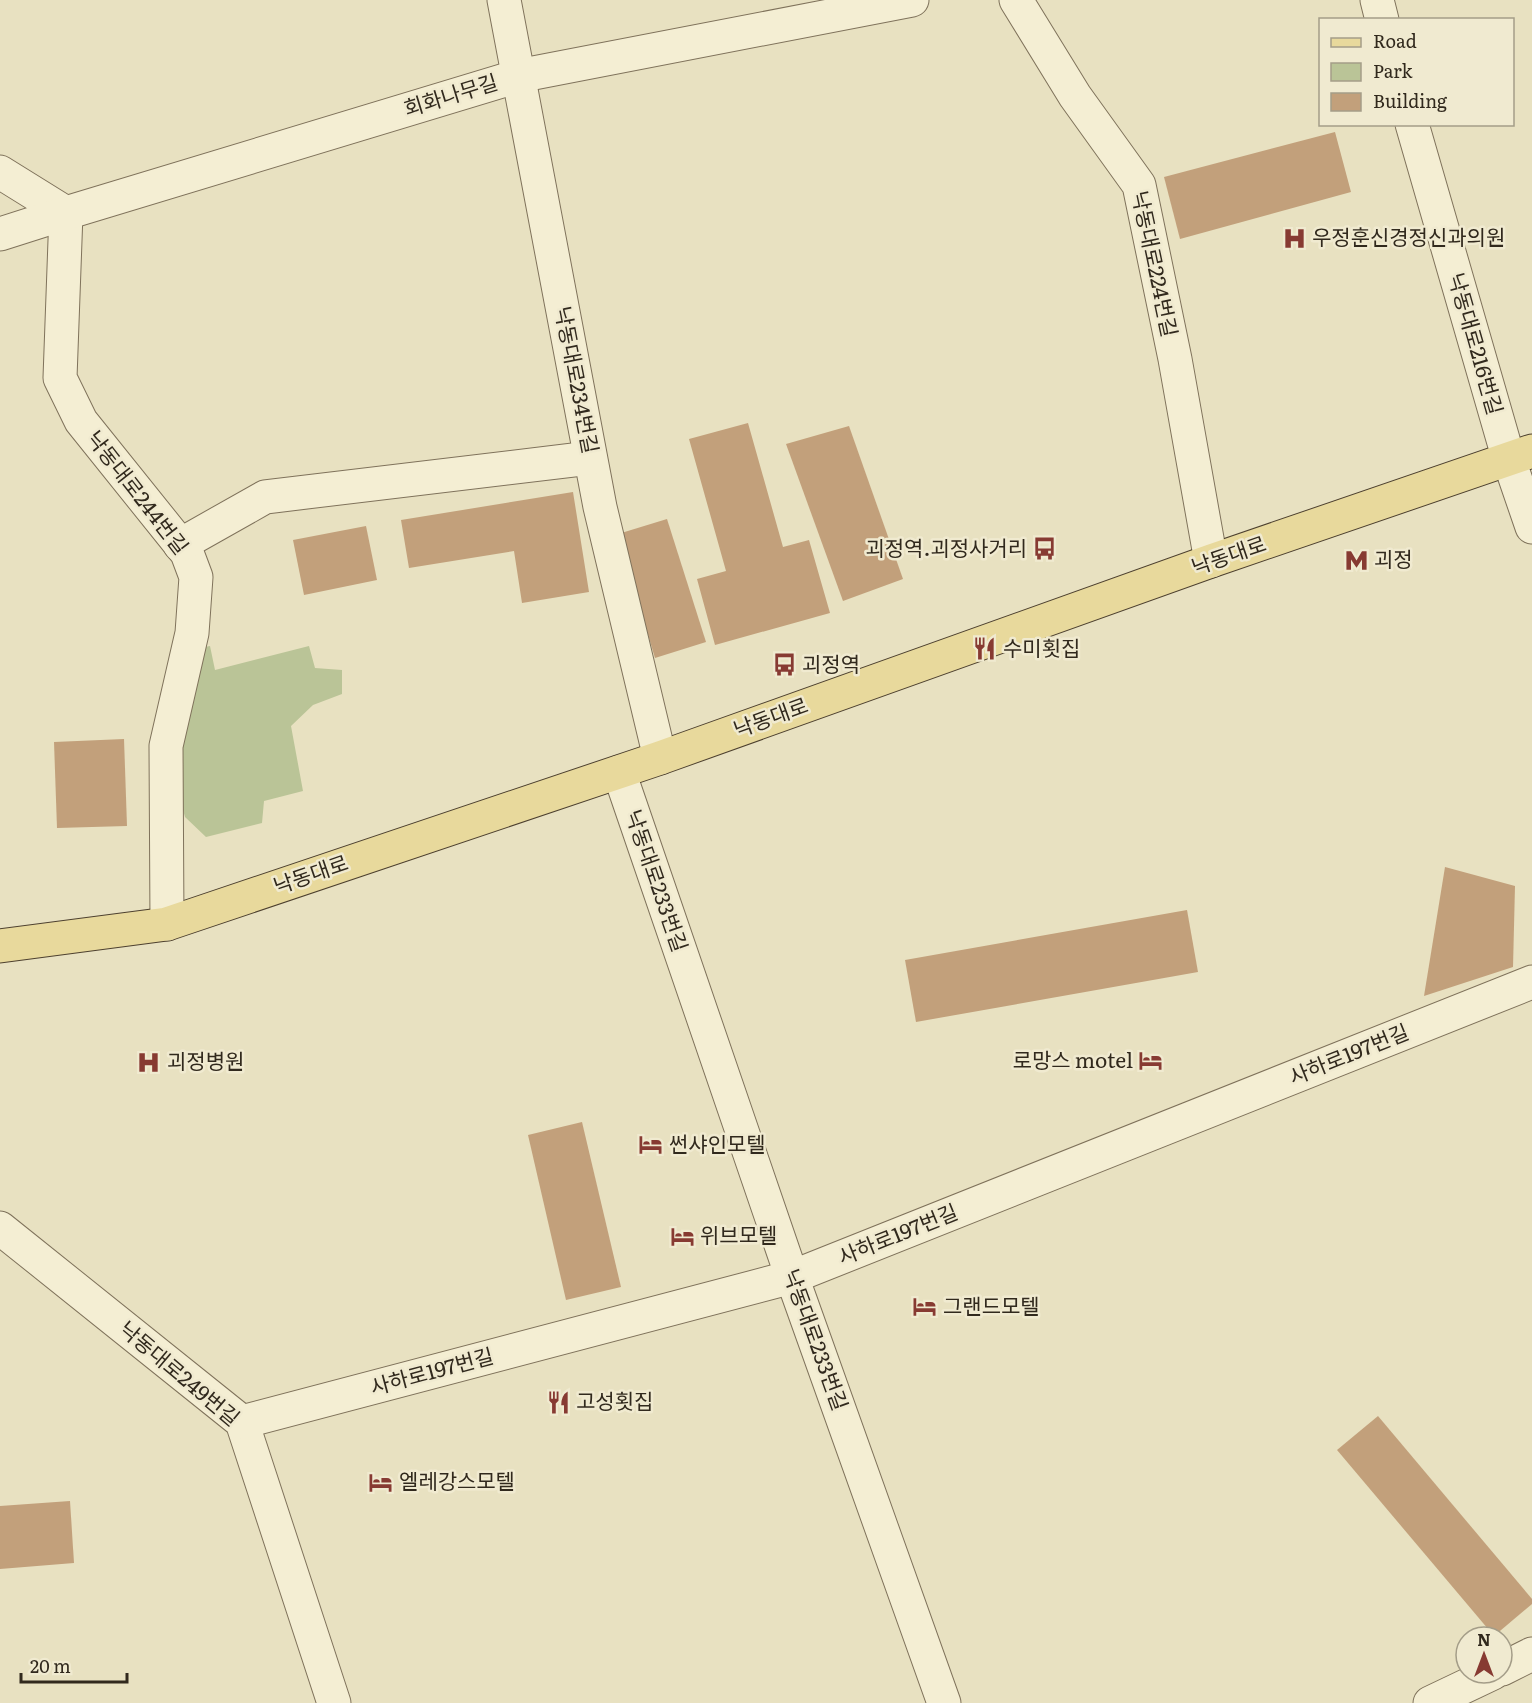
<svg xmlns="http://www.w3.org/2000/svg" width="1532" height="1703" font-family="Literata,'Noto Sans KR',serif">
	<rect width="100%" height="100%" fill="#e8e1c1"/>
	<path fill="#bac497" d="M 210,646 L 215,670 L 309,646 L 315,668 L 342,670 L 342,694 L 313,705 L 291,726 L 303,791 L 264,801 L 262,823 L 206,837 L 185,817 L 176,786 L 184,719 L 200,648 Z"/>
	<g fill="#c2a07b">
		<path d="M 1335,132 L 1351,192 L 1180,239 L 1164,177 Z"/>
		<path d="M 748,423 L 783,547 L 809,540 L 830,613 L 715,645 L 697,579 L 726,571 L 689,439 Z"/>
		<path d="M 849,426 L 903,579 L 843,601 L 786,444 Z"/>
		<path d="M 573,492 L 589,592 L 522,603 L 514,551 L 409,568 L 401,520 Z"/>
		<path d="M 667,519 L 706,642 L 655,658 L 618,534 Z"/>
		<path d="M 366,526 L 377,580 L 304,595 L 293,540 Z"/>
		<path d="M 124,739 L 127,826 L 57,828 L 54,742 Z"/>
		<path d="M 1445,867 L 1515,886 L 1513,967 L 1424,996 Z"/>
		<path d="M 1187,910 L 1198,972 L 916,1022 L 905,960 Z"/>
		<path d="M 582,1122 L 621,1287 L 566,1300 L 528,1135 Z"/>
		<path d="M 1378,1416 L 1532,1599 L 1532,1604 L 1494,1636 L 1337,1450 Z"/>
		<path d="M 70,1501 L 74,1563 L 0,1569 L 0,1506 Z"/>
	</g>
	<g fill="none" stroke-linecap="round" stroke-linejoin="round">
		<defs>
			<g id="minor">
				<path d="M 504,0 L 600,507 L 660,758"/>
				<path d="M 1016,0 L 1075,96 L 1139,185 L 1175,359 L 1211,561"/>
				<path d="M 0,172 L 66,213 L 60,378 L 81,421 L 187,553 L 196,577 L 192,633 L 166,746 L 167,924"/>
				<path d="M 0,234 L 66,213 L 518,76 L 912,0"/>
				<path d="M 180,545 L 265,497 L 590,458"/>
				<path d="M 619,772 L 792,1277 L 944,1703"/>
				<path d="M 0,1228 L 242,1422 L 334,1703"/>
				<path d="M 242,1422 L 792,1277 L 1532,982"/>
				<path d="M 1502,1669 L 1532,1654"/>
				<path d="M 1430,1703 L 1493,1673"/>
			</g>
			<g id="tertiary">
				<path d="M 1377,0 L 1382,20"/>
				<path d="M 1412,124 L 1509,460 L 1532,527"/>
			</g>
			<path id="primary" d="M 0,946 L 167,924 L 660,758 L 1211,561 L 1532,451"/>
		</defs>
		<use href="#minor" stroke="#7f725b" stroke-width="35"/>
		<use href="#tertiary" stroke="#7f725b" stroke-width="35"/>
		<use href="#primary" stroke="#4d402f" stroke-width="35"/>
		<use href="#minor" stroke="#f4eed3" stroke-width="33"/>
		<use href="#tertiary" stroke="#f4eed3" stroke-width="33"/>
		<use href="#primary" stroke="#e8d99c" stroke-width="33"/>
	</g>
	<defs>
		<symbol id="hospital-bare" viewBox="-9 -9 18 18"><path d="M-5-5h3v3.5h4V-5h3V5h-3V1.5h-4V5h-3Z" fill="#873a32" stroke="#f0ead0" stroke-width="2.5" paint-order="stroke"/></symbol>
		<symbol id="bus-bare" viewBox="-9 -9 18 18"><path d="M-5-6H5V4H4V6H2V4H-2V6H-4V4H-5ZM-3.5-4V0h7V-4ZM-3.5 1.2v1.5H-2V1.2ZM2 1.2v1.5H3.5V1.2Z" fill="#873a32" stroke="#f0ead0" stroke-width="2.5" paint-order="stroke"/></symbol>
		<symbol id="metro-bare" viewBox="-9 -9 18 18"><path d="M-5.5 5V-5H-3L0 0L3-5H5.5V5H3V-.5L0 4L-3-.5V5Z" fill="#873a32" stroke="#f0ead0" stroke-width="2.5" paint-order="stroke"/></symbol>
		<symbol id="restaurant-bare" viewBox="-9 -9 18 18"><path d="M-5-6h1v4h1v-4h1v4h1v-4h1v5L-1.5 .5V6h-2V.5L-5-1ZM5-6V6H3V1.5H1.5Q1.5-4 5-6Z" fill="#873a32" stroke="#f0ead0" stroke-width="2.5" paint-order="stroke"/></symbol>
		<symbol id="hotel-bare" viewBox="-9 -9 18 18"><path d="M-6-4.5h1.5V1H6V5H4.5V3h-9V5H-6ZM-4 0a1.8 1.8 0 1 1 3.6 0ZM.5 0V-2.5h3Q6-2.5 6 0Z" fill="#873a32" stroke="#f0ead0" stroke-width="2.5" paint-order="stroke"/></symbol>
	</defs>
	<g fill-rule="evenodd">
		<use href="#hospital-bare" x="1278" y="222" width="33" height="33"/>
		<use href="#bus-bare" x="1028" y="532" width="33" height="33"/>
		<use href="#metro-bare" x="1340" y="544" width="33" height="33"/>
		<use href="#restaurant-bare" x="968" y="632" width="33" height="33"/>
		<use href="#bus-bare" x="768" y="648" width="33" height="33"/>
		<use href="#hotel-bare" x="1134" y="1044" width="33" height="33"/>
		<use href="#hospital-bare" x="132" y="1046" width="33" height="33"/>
		<use href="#hotel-bare" x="634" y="1128" width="33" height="33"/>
		<use href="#hotel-bare" x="666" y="1220" width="33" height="33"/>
		<use href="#hotel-bare" x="908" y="1290" width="33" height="33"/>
		<use href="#restaurant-bare" x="542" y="1386" width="33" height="33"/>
		<use href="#hotel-bare" x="364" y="1466" width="33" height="33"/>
	</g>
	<g text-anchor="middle" stroke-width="5" stroke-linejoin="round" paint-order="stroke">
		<g font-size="21" fill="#31291d" stroke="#f0ead0">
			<text transform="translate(451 96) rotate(-17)" y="7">회화나무길</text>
			<text transform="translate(1154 264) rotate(78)" y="7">낙동대로224번길</text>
			<text transform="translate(1475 344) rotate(74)" y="7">낙동대로216번길</text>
			<text transform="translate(576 380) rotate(79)" y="7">낙동대로234번길</text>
			<text transform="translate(137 493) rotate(52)" y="7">낙동대로244번길</text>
			<text transform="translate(1229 556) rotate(-19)" y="7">낙동대로</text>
			<text transform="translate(771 718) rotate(-20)" y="7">낙동대로</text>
			<text transform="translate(311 875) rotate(-19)" y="7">낙동대로</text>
			<text transform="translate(656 881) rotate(71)" y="7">낙동대로233번길</text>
			<text transform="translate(1349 1055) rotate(-22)" y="7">사하로197번길</text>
			<text transform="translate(898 1235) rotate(-22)" y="7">사하로197번길</text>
			<text transform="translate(815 1340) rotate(70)" y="7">낙동대로233번길</text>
			<text transform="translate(432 1372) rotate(-15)" y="7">사하로197번길</text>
			<text transform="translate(179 1374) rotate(40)" y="7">낙동대로249번길</text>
		</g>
		<g font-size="21" fill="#31291d" stroke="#f0ead0" text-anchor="start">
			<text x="1312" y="245">우정훈신경정신과의원</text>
			<text x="1027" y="556" text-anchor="end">괴정역.괴정사거리</text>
			<text x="1374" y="567">괴정</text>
			<text x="1003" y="656">수미횟집</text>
			<text x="802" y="672">괴정역</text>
			<text x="1133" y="1068" text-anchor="end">로망스 motel</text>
			<text x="167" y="1069">괴정병원</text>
			<text x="669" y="1152">썬샤인모텔</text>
			<text x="700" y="1243">위브모텔</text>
			<text x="943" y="1314">그랜드모텔</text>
			<text x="576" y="1409">고성횟집</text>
			<text x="399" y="1489">엘레강스모텔</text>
		</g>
	</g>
	<rect x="1319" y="18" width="195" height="108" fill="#f0ead0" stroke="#a49d88" stroke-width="1.5"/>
	<rect x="1331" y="38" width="30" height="9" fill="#e8d99c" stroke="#a49d88" stroke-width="1.5"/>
	<text x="1373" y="48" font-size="18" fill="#31291d">Road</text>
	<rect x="1331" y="63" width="30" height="18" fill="#bac497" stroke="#a49d88" stroke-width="1.5"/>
	<text x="1373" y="78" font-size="18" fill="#31291d">Park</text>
	<rect x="1331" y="93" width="30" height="18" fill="#c2a07b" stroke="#a49d88" stroke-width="1.5"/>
	<text x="1373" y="108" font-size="18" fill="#31291d">Building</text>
	<g transform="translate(1484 1655)"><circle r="28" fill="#f0ead0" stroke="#a49d88" stroke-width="1.5"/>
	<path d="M0-4.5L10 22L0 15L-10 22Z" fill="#873a32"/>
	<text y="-9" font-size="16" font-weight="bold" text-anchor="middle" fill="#31291d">N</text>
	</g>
	<path d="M21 1673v9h106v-9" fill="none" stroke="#31291d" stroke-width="3"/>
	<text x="30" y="1673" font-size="18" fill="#31291d" stroke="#f0ead0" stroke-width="4.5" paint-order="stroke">20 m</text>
</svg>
